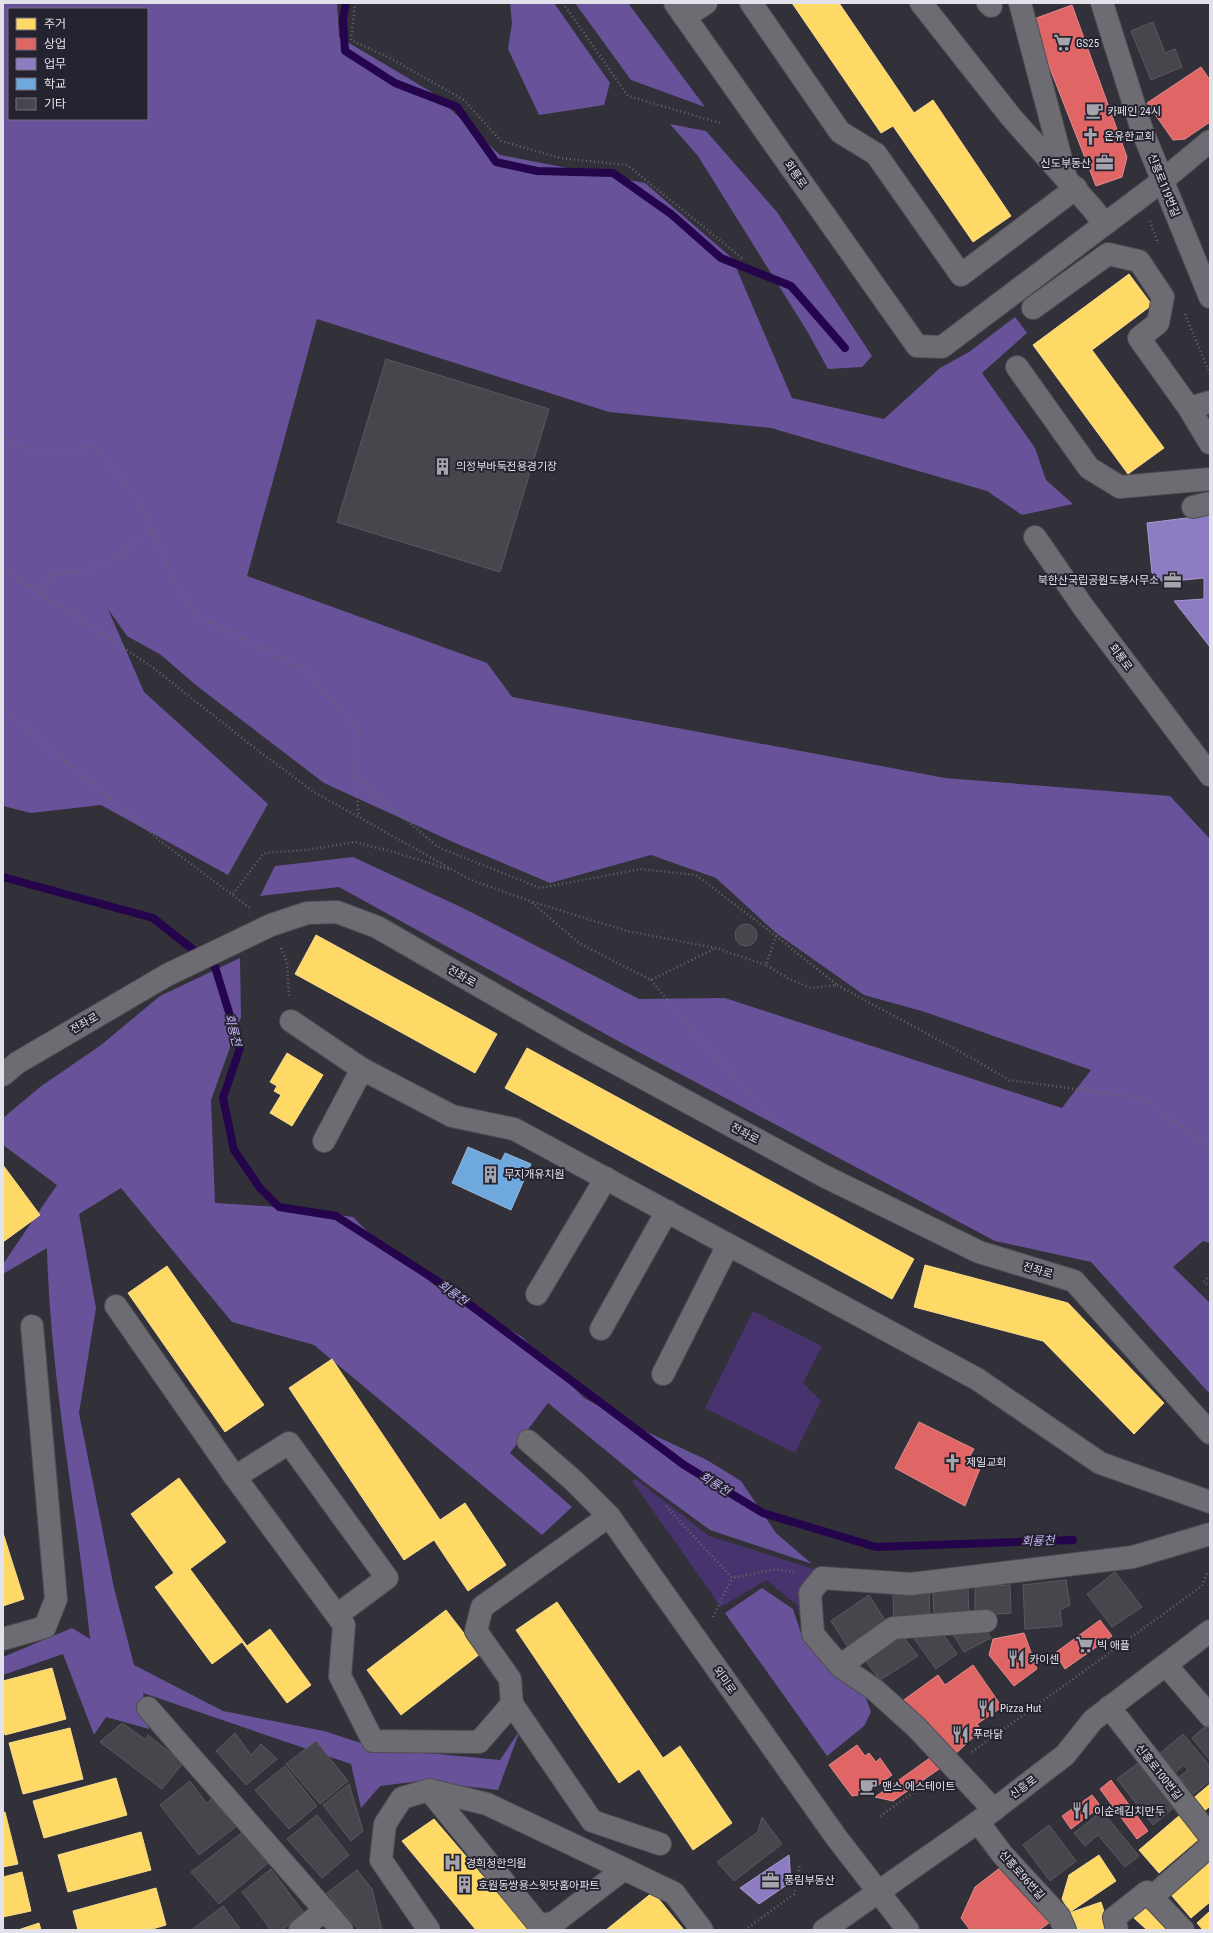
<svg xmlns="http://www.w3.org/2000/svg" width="1213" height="1933" font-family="'Roboto Condensed','Noto Sans KR',sans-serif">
	<rect width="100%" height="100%" fill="#323038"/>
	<g fill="#47346f">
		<path d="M 753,1311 L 822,1346 L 803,1383 L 821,1401 L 795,1453 L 705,1408 Z"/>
		<path d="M 636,1479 L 709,1536 L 820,1571 L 804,1633 L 797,1605 L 766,1580 L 721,1607 L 632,1481 Z"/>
	</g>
	<g fill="#68539a" fill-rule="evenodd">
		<path d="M 3,3 L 337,3 L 339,37 L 433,93 L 500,155 L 645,183 L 732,258 L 792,398 L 884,419 L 940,368 L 969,352 L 1015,317 L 1027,333 L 982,373 L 1035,448 L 1046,480 L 1073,504 L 1022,515 L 987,491 L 771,428 L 609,412 L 317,319 L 247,576 L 487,663 L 512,697 L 945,778 L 1170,796 L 1210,839 L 1210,1243 L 1203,1241 L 1173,1267 L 1210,1303 L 1210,1394 L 1091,1262 L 995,1241 L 620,1042 L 339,887 L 260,896 L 275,866 L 353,857 L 465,909 L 639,999 L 725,998 L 1062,1108 L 1091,1070 L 925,1012 L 864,995 L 776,933 L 716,878 L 651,855 L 550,883 L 453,842 L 324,783 L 197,686 L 161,655 L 127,636 L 108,609 L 144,692 L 268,804 L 228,875 L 101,805 L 31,813 L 3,806 ZM 9,9 L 147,9 L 147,119 L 9,119 Z"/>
		<path d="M 510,3 L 554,3 L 610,83 L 604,105 L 539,115 L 508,49 L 512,23 Z"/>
		<path d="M 575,3 L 628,3 L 705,107 L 631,80 Z"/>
		<path d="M 670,124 L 706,131 L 777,212 L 872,356 L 862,367 L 828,369 L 807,331 L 698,156 Z"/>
		<path d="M 240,958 L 241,1017 L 211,1100 L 215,1203 L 279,1207 L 353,1217 L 366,1230 L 434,1285 L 522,1337 L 584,1398 L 649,1433 L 707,1460 L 741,1481 L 776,1533 L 812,1564 L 710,1530 L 643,1481 L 548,1403 L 510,1453 L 572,1507 L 542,1535 L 314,1345 L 232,1322 L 121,1188 L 79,1214 L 96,1308 L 79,1413 L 114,1588 L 134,1665 L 223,1711 L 324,1731 L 376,1748 L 500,1760 L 520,1730 L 498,1790 L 420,1781 L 380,1786 L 361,1808 L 351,1764 L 143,1693 L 149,1729 L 106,1717 L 94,1735 L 63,1654 L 3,1675 L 3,1657 L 72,1628 L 90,1639 C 77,1510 50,1378 47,1248 L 3,1274 L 3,1264 L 57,1185 L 3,1145 L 3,1118 L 40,1087 L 101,1045 L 160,996 Z"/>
		<path d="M 762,1588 L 793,1609 L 802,1636 L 864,1693 L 871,1712 L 864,1726 L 827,1756 L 725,1613 Z"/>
	</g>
	<g fill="#ffd966" stroke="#f7db8e">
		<path d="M 792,3 L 839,3 L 914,113 L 933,100 L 1011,216 L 973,242 L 893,126 L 881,133 Z"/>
		<path d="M 1129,274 L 1152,305 L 1092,350 L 1164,448 L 1128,474 L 1033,345 Z"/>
		<path d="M 316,935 L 497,1034 L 475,1073 L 295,974 Z"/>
		<path d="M 527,1048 L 914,1259 L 892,1299 L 505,1088 Z"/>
		<path d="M 287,1053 L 323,1075 L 292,1126 L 270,1113 L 281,1095 L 274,1091 L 277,1086 L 270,1082 Z"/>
		<path d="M 3,1165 L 40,1215 L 3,1242 Z"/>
		<path d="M 925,1265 L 1068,1303 L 1164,1403 L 1134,1434 L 1043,1341 L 914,1307 Z"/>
		<path d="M 167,1266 L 264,1405 L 225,1432 L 128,1293 Z"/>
		<path d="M 332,1359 L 440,1520 L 465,1503 L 506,1565 L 468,1591 L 434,1540 L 404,1560 L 289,1388 Z"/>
		<path d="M 179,1478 L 226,1542 L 190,1569 L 247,1646 L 270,1629 L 311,1685 L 287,1703 L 242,1642 L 212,1664 L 155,1587 L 174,1573 L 131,1514 Z"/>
		<path d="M 3,1533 L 24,1599 L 3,1606 Z"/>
		<path d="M 557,1602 L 663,1758 L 680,1746 L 732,1823 L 693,1850 L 639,1769 L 619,1783 L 516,1630 Z"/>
		<path d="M 446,1610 L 480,1654 L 401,1715 L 367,1670 Z"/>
		<path d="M 52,1668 L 66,1719 L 5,1735 L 3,1728 L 3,1681 Z"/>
		<path d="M 70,1728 L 83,1779 L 23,1794 L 9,1743 Z"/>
		<path d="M 116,1778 L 127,1815 L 44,1838 L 33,1801 Z"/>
		<path d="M 1210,1784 L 1210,1806 L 1201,1814 L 1190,1801 Z"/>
		<path d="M 5,1812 L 18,1864 L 3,1867 L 3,1813 Z"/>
		<path d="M 1180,1815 L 1200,1838 L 1159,1873 L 1139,1850 Z"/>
		<path d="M 434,1819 L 529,1930 L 476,1930 L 402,1841 Z"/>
		<path d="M 141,1832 L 151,1870 L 68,1892 L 58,1855 Z"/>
		<path d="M 1210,1850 L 1210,1902 L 1191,1918 L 1166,1889 Z"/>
		<path d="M 1099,1855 L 1116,1881 L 1070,1912 L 1062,1899 L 1069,1875 Z"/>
		<path d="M 22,1872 L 31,1911 L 3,1917 L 3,1877 Z"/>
		<path d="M 156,1888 L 166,1925 L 149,1930 L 78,1930 L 73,1911 Z"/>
		<path d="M 653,1892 L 684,1930 L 606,1930 Z"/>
		<path d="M 1101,1902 L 1110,1930 L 1075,1930 L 1069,1913 Z"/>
		<path d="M 1147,1904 L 1176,1930 L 1147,1930 L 1134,1918 Z"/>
		<path d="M 1210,1911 L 1210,1930 L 1203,1930 L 1197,1923 Z"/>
		<path d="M 39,1923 L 41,1930 L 18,1930 Z"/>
	</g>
	<g fill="#e06666" stroke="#e18b8e">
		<path d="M 1072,5 L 1127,157 L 1122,177 L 1096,186 L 1031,20 Z"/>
		<path d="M 1201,67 L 1210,80 L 1210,122 L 1185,139 L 1173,140 L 1147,103 Z"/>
		<path d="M 919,1422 L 974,1449 L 970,1456 L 983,1461 L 965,1506 L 895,1468 Z"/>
		<path d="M 1100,1620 L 1112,1636 L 1065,1669 L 1055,1653 Z"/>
		<path d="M 1024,1633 L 1037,1669 L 1014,1686 L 989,1655 L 993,1639 Z"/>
		<path d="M 973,1665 L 1002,1707 L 977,1724 L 981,1730 L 951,1758 L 901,1702 L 938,1675 L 945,1685 Z"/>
		<path d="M 857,1745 L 865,1756 L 869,1753 L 876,1762 L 880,1758 L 892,1775 L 866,1794 L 852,1796 L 829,1765 Z"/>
		<path d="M 934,1755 L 942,1767 L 893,1801 L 875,1797 Z"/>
		<path d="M 1111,1780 L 1148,1831 L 1137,1839 L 1100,1789 Z"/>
		<path d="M 1092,1795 L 1099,1804 L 1097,1809 L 1071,1829 L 1062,1816 Z"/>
		<path d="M 1005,1864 L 1049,1923 L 1039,1930 L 970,1930 L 961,1918 L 975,1887 Z"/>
	</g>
	<g fill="#8e7cc3" stroke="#a89acf">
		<path d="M 1210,515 L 1210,647 L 1174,601 L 1204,599 L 1204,578 L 1163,582 L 1152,573 L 1147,523 Z"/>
		<path d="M 789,1855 L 791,1882 L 759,1904 L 740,1888 Z"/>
	</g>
	<path fill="#6fa8dc" stroke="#92b9e0" d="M 468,1147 L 501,1161 L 505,1153 L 531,1164 L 511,1210 L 452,1183 Z"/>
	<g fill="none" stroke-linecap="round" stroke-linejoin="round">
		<g stroke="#24044b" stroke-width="8">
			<path d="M 346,3 L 343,19 L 345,51 L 395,83 L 457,107 L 496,162 L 537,171 L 613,173 L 671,214 L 721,258 L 791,286 L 845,348"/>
			<path d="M 3,877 L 153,918 L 215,967 L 240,1048 L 223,1098 L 234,1150 L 260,1188 L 279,1207 L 336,1216 L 442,1284 L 684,1465 L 763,1513 L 876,1547 L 1073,1540"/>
		</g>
	</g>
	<g fill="#48464d" stroke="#5b5960">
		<path d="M 1153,22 L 1165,53 L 1175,49 L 1182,67 L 1151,80 L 1131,31 Z"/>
		<path d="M 386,359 L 549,409 L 500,572 L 337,522 Z"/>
		<circle cx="746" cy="935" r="11"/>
		<path d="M 1115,1572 L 1142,1607 L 1112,1627 L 1087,1594 Z"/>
		<path d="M 1066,1580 L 1070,1605 L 1060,1610 L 1062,1626 L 1025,1629 L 1023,1585 Z"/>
		<path d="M 1010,1585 L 1011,1613 L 975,1616 L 975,1587 Z"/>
		<path d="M 968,1588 L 969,1617 L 934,1619 L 933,1590 Z"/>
		<path d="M 929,1591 L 930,1620 L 894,1623 L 893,1593 Z"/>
		<path d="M 869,1595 L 888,1625 L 871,1636 L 868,1632 L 847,1646 L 831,1621 Z"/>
		<path d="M 981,1621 L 991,1638 L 964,1652 L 949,1628 Z"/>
		<path d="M 939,1628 L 957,1654 L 936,1669 L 910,1633 Z"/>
		<path d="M 899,1631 L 918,1656 L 880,1680 L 863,1657 Z"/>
		<path d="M 1210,1722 L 1210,1760 L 1192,1738 Z"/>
		<path d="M 122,1723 L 146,1740 L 148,1735 L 183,1763 L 162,1789 L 100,1742 Z"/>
		<path d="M 235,1733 L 251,1755 L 261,1744 L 277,1759 L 246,1785 L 216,1751 Z"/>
		<path d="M 1183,1734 L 1210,1766 L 1210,1780 L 1194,1794 L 1179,1777 L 1188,1770 L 1184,1765 L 1174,1774 L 1158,1755 Z"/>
		<path d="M 316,1741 L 348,1781 L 320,1804 L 286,1764 Z"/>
		<path d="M 1141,1761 L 1176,1806 L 1153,1825 L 1117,1779 Z"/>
		<path d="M 285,1766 L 317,1806 L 289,1829 L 255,1790 Z"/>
		<path d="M 190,1781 L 207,1804 L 216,1793 L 238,1825 L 199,1855 L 160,1805 Z"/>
		<path d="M 349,1784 L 363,1831 L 351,1841 L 323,1805 Z"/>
		<path d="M 1102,1811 L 1139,1856 L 1125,1867 L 1098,1835 L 1085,1846 L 1074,1833 Z"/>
		<path d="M 317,1815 L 349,1855 L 322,1878 L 287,1839 Z"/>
		<path d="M 762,1817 L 782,1844 L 734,1881 L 717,1862 L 758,1832 Z"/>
		<path d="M 1049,1825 L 1076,1861 L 1050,1881 L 1023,1845 Z"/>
		<path d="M 243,1832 L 268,1863 L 219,1904 L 191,1872 Z"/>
		<path d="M 271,1869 L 304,1913 L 282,1930 L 271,1930 L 242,1892 Z"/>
		<path d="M 357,1870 L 372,1889 L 382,1930 L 359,1930 L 327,1893 Z"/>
		<path d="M 223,1906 L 241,1930 L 193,1930 L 193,1929 Z"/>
	</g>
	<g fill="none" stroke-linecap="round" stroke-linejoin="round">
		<defs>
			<g id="minor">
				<path d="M 675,3 L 917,346 L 942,347 L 1162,181 L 1210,141"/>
				<path d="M 751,3 L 840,132 L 876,154 L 961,275 L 1076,188"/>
				<path d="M 921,3 L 1011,117 L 1093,209 L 1104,224"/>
				<path d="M 988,3 L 991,6"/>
				<path d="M 1020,3 L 1065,174"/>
				<path d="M 1102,3 L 1142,130 L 1210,297"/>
				<path d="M 685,17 L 706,3"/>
				<path d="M 1033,308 L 1108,254 L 1139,261 L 1163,297 L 1158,323 L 1139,338 L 1189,408"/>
				<path d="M 1017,367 L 1089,468 L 1120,487 L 1210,479"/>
				<path d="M 1210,402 L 1189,408 L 1210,443"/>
				<path d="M 1193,507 L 1210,503"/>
				<path d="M 1035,537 L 1084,608 L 1210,775"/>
				<path d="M 291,1021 L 362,1069 L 452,1116 L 514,1129 L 977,1379 L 1100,1463 L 1210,1502"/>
				<path d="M 3,1075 L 17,1063 L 167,975 L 271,925 L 307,913 L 337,912 L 377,927 L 575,1041 L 824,1176 L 979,1252 L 1074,1281 L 1210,1433"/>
				<path d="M 324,1141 L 362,1069"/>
				<path d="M 537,1294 L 606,1178"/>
				<path d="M 116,1306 L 235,1477 L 344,1625 L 340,1676 L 373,1741 L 479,1742 L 512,1704 L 510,1679 L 476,1631 L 482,1607 L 609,1516"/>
				<path d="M 601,1329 L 667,1211"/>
				<path d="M 663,1374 L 728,1245"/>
				<path d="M 528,1441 L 573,1480 L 609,1516 L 836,1837 L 908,1930"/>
				<path d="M 235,1477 L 289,1443 L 387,1578 L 337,1615"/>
				<path d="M 3,1639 L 45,1627 L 56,1599 L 32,1326"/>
				<path d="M 1166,1665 L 1210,1716"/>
				<path d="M 840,1666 L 893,1628 L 986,1621"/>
				<path d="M 512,1704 L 592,1821 L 660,1844"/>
				<path d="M 1109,1707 L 1210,1836"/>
				<path d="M 148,1708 L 342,1930"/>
				<path d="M 429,1790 L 487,1804 L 624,1869"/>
				<path d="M 994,1810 L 916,1727 L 875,1690 L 840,1666 L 813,1634 L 810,1593 L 822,1578 L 911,1584 L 1133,1557 L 1210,1534"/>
				<path d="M 978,1822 L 1002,1854 L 1059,1916 L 1065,1930"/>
				<path d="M 1152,1897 L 1210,1846"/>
				<path d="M 300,1930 L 325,1910"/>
				<path d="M 429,1930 L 381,1860 L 385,1824 L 402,1798 L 429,1790 L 540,1926 L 555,1922 L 624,1869 L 674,1893 L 702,1930"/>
				<path d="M 824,1930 L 978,1822 L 1065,1755 L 1093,1720 L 1210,1631"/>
				<path d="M 1117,1930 L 1114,1918 L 1147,1892 L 1183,1930"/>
			</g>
		</defs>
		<use href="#minor" stroke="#4f4d53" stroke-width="24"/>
		<g stroke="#69676d" stroke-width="2.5" stroke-dasharray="1 3" stroke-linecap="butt">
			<path d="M 355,3 L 351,40 L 388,57 L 464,100 L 501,141 L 560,158 L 627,165 L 742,258"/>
			<path d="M 563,3 L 628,96 L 720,123"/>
			<path d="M 1150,221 L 1158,244"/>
			<path d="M 1185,314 L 1210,374"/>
			<path d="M 3,436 L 32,452 L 96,447 L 137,498 L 174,580 L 198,617 L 304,669 L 358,730 L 355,776 L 438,847 L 540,888 L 640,869 L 696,875 L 776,936 L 766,965 L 789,979 L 811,988 L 837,985 L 970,1057 L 1009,1080 L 1142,1098 L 1210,1147"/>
			<path d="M 3,569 L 151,666 L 256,749 L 314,792 L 471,880 L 530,901 L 579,943 L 651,980 L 716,948"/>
			<path d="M 39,593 L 50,576 L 104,566 L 151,529"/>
			<path d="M 1209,708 L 1210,707"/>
			<path d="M 3,709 L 159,840 L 250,908"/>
			<path d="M 355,777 L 359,817"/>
			<path d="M 233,894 L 264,853 L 306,850 L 355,842 L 397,853 L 451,870"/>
			<path d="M 533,902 L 627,931 L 716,948 L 766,965"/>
			<path d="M 776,936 L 837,985"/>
			<path d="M 281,948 L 287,962 L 289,997"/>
			<path d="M 651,980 L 701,1041 L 773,1119"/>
			<path d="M 1210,1275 L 1204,1282 L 1210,1286"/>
			<path d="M 666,1506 L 732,1578 L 776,1569 L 796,1573"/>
			<path d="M 713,1617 L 732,1578"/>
			<path d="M 972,1752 L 1202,1586 L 1207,1573"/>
			<path d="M 880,1816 L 932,1780"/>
			<path d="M 745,1930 L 794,1894 L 800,1864"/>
		</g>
		<use href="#minor" stroke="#6e6c73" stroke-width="22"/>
	</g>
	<defs>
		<symbol id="supermarket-bare" viewBox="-9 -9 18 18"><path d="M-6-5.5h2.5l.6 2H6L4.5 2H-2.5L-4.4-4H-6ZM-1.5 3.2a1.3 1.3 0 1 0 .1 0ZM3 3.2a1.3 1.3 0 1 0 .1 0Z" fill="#a5a3ac" stroke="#262330" stroke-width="2.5" paint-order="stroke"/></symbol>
		<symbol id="cafe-bare" viewBox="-9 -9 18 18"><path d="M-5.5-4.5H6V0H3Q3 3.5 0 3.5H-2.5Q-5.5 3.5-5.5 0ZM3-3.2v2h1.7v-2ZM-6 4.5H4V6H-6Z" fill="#a5a3ac" stroke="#262330" stroke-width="2.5" paint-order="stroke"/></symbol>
		<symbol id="church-bare" viewBox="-9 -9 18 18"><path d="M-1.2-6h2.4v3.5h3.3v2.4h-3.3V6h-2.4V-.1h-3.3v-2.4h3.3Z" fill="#a5a3ac" stroke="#262330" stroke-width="2.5" paint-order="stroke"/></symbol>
		<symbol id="office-bare" viewBox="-9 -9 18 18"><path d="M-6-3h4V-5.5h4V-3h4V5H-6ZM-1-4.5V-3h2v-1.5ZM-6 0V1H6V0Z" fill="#a5a3ac" stroke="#262330" stroke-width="2.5" paint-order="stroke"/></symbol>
		<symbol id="building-bare" viewBox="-9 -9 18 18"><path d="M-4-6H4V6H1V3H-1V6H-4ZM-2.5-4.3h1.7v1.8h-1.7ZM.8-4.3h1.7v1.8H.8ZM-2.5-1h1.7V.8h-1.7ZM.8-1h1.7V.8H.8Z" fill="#a5a3ac" stroke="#262330" stroke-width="2.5" paint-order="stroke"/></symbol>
		<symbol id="restaurant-bare" viewBox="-9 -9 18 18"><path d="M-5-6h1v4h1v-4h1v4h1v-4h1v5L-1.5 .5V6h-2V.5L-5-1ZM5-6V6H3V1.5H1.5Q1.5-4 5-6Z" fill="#a5a3ac" stroke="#262330" stroke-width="2.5" paint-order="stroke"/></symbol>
		<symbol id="hospital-bare" viewBox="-9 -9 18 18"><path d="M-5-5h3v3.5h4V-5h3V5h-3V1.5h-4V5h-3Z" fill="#a5a3ac" stroke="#262330" stroke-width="2.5" paint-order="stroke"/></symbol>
	</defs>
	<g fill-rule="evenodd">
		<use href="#supermarket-bare" x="1050" y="30" width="25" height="25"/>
		<use href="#cafe-bare" x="1082" y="98" width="25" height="25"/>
		<use href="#church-bare" x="1078" y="124" width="25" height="25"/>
		<use href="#office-bare" x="1092" y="150" width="25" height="25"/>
		<use href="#building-bare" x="430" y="454" width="25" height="25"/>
		<use href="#office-bare" x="1160" y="568" width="25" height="25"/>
		<use href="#building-bare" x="478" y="1162" width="25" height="25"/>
		<use href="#church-bare" x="940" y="1450" width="25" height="25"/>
		<use href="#supermarket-bare" x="1072" y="1632" width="25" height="25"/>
		<use href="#restaurant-bare" x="1004" y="1646" width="25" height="25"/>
		<use href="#restaurant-bare" x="974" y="1696" width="25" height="25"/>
		<use href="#restaurant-bare" x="948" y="1722" width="25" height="25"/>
		<use href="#cafe-bare" x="856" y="1774" width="25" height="25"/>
		<use href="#restaurant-bare" x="1068" y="1798" width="25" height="25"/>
		<use href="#hospital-bare" x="440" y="1850" width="25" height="25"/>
		<use href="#office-bare" x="758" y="1868" width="25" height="25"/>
		<use href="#building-bare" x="452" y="1872" width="25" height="25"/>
	</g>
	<g text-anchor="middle" stroke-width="4" stroke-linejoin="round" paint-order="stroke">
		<g font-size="11" fill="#e3e1ea" stroke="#262330" text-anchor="start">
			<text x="1076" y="47">GS25</text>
			<text x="1107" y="115">카페인 24시</text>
			<text x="1104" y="140">온유한교회</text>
			<text x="1091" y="167" text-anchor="end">신도부동산</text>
			<text x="456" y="470">의정부바둑전용경기장</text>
			<text x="1159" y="584" text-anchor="end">북한산국립공원도봉사무소</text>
			<text x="504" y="1178">무지개유치원</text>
			<text x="966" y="1466">제일교회</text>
			<text x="1097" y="1649">빅 애플</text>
			<text x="1029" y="1663">카이센</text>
			<text x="1000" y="1712">Pizza Hut</text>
			<text x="973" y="1738">푸라닭</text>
			<text x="882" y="1790">맨스 에스테이트</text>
			<text x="1094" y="1815">이순례김치만두</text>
			<text x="466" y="1867">경희청한의원</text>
			<text x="784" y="1884">풍림부동산</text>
			<text x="478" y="1889">호원동쌍용스윗닷홈아파트</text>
		</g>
		<g font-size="11" fill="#e3e1ea" stroke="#262330">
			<text transform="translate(796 174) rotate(55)" y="4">회룡로</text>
			<text transform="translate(1164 185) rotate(68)" y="4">신흥로119번길</text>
			<text transform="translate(1121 657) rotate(53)" y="4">회룡로</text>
			<text transform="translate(462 976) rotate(30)" y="4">전좌로</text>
			<text transform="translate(84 1023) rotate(-30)" y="4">전좌로</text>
			<text transform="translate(745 1133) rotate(28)" y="4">전좌로</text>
			<text transform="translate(1038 1270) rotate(17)" y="4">전좌로</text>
			<text transform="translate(725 1680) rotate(55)" y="4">외미로</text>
			<text transform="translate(1159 1772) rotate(52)" y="4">신흥로100번길</text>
			<text transform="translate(1023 1787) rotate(-37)" y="4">신흥로</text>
			<text transform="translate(1022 1875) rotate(48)" y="4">신흥로96번길</text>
		</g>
		<g font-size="12" font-style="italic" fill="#c5b5f7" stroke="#262330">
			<text transform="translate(233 1030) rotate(76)" y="4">회룡천</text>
			<text transform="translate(453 1293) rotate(36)" y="4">회룡천</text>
			<text transform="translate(715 1484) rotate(32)" y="4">회룡천</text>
			<text transform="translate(1038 1541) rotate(-2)" y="4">회룡천</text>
		</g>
	</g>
	<rect width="1213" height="1933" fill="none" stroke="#e3e1ea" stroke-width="8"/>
	<rect x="8" y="8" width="140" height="112" fill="#262330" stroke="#726f7a"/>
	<rect x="16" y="18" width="20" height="12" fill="#ffd966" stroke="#726f7a"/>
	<text x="44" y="28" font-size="12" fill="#e3e1ea">주거</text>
	<rect x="16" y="38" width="20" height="12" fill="#e06666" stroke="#726f7a"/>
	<text x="44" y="48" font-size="12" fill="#e3e1ea">상업</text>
	<rect x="16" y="58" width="20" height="12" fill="#8e7cc3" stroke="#726f7a"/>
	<text x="44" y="68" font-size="12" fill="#e3e1ea">업무</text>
	<rect x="16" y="78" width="20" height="12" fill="#6fa8dc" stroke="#726f7a"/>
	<text x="44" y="88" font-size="12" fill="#e3e1ea">학교</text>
	<rect x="16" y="98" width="20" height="12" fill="#48464d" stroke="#726f7a"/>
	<text x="44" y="108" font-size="12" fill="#e3e1ea">기타</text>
</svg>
